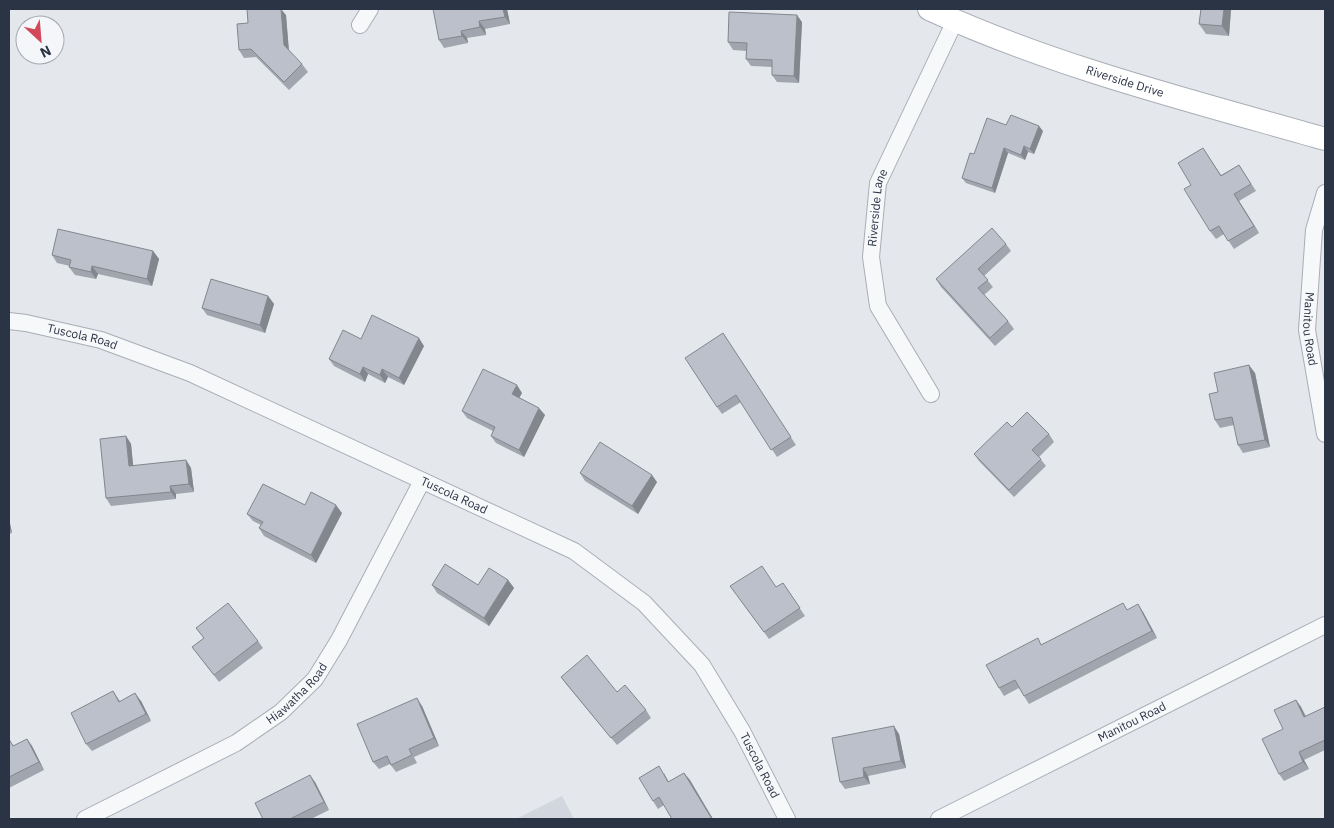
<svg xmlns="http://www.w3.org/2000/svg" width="1334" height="828" font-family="'IBM Plex Sans',sans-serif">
	<rect width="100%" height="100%" fill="#e4e7ec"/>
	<path fill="#d2d6de" d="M 562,796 L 574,819 L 516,819 Z"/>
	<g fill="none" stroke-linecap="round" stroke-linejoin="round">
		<defs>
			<g id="street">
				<path d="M 360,25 L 370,9"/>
				<path id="s1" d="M 1325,193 L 1314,230 L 1307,330 L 1325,434"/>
				<path id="s2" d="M 9,321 L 26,323 L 101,340 L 190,373 L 574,551 L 644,603 L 702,665 L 742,731 L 787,819"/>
				<path id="s3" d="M 931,394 L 878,306 L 871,257 L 878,183 L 955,21"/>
				<path id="s4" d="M 85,819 L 236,743 L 281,712 L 315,679 L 339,640 L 422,481"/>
				<path id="s5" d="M 939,819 L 1325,625"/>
			</g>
			<g id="secondary">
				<path id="s6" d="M 929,9 C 1055,67 1192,101 1325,139"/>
			</g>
		</defs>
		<use href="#street" stroke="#a9aeb7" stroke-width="18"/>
		<use href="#secondary" stroke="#a9aeb7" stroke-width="24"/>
		<use href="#street" stroke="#f7f8fa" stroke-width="16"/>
		<use href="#secondary" stroke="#fff" stroke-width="22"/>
	</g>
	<g fill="#a1a5ae">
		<path d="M 507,9 L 510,24 L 485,29 L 486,35 L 467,38 L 468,43 L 444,48 L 439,40 Z"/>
		<path d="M 1201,9 L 1231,9 L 1229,36 L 1206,34 L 1199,24 Z"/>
		<path d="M 286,15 L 289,51 L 302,64 L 308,72 L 289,90 L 256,57 L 244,58 L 239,50 L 248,23 Z"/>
		<path d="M 802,22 L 799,83 L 777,82 L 772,75 L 772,67 L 751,66 L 746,59 L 746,51 L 733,50 L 728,42 Z"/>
		<path d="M 1006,125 L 1043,131 L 1034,154 L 1028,152 L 1025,160 L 1008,153 L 995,193 L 966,183 L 962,178 L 974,154 Z"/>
		<path d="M 1203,148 L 1221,175 L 1239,165 L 1256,191 L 1239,201 L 1259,233 L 1234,249 L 1224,234 L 1216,239 L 1210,231 L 1191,185 Z"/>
		<path d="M 1006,244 L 1011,251 L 984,276 L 993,287 L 984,295 L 1008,321 L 1014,329 L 995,346 L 941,287 L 936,279 Z"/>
		<path d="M 153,251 L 159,259 L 152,286 L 98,274 L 96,279 L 75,275 L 69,267 L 70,266 L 57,263 L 52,255 Z"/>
		<path d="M 268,296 L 274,304 L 265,333 L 207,315 L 202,308 Z"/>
		<path d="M 723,333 L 796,445 L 777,457 L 741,402 L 722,414 L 717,407 Z"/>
		<path d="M 361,339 L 424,346 L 404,385 L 388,377 L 385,383 L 368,374 L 365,382 L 334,366 L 329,359 Z"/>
		<path d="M 1255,373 L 1270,447 L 1243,453 L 1238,445 L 1234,425 L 1220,428 L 1215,420 L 1218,392 Z"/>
		<path d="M 522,393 L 519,398 L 545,415 L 524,457 L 496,443 L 491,436 L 493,431 L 467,418 L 462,411 Z"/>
		<path d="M 1049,434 L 1054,442 L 1039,457 L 1046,466 L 1014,497 L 979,461 L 974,454 Z"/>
		<path d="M 126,436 L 131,444 L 133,466 L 186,460 L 191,468 L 194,492 L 176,494 L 176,499 L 111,506 L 106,498 Z"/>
		<path d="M 580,473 L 657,482 L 638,514 L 585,481 Z"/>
		<path d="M 305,505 L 342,513 L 316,563 L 264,536 L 259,528 L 261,525 L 253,521 L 247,514 Z"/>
		<path d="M 9,519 L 12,533 L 9,534 Z"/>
		<path d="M 508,580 L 514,588 L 489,626 L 437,593 L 432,585 L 478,585 Z"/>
		<path d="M 783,583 L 805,616 L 769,639 L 730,586 L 776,587 Z"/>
		<path d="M 1128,610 L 1143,612 L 1157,638 L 1029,704 L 1019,688 L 1004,696 L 999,688 L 1042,644 Z"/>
		<path d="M 196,628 L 258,641 L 263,648 L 219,682 L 192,647 L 204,638 Z"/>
		<path d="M 561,677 L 617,692 L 646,710 L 651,718 L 617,745 L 566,684 Z"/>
		<path d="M 113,691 L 120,701 L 141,701 L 151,721 L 92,751 L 86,744 Z"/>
		<path d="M 1296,700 L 1301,707 L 1306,716 L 1325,707 L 1325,750 L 1304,760 L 1309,769 L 1284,781 L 1279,774 L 1283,729 Z"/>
		<path d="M 422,706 L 439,746 L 414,757 L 417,763 L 396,772 L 390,764 L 379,769 L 373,762 Z"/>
		<path d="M 899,734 L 906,768 L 868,776 L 870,784 L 845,789 L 840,782 Z"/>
		<path d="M 27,739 L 32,746 L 44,770 L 9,788 L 9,740 L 14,746 Z"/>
		<path d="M 664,773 L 669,782 L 684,773 L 713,819 L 672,819 L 664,805 L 658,809 L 653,801 Z"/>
		<path d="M 315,782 L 329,810 L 311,819 L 263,819 Z"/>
	</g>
	<g fill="#83868d">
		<path d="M 281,9 L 286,15 L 289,53 L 284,45 Z"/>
		<path d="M 503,9 L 507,9 L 510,24 L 505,17 Z"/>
		<path d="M 1224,9 L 1231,9 L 1229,36 L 1222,26 Z"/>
		<path d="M 797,15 L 802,22 L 799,83 L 794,76 Z"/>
		<path d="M 479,21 L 485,29 L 486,35 L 480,27 Z"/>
		<path d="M 461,31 L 467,38 L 468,43 L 462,36 Z"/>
		<path d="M 1039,126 L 1043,131 L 1034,154 L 1030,149 Z"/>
		<path d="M 1024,146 L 1028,152 L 1025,160 L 1021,155 Z"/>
		<path d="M 1004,148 L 1008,153 L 995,193 L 992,188 Z"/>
		<path d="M 1234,194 L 1239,201 L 1259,233 L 1254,226 Z"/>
		<path d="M 153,251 L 159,259 L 152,286 L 147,279 Z"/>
		<path d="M 92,266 L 98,274 L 96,279 L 91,272 Z"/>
		<path d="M 268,296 L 274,304 L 265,333 L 260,325 Z"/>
		<path d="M 419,338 L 424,346 L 404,385 L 399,378 Z"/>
		<path d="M 1249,365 L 1255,373 L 1270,447 L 1265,440 Z"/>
		<path d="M 363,367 L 368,374 L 365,382 L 360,374 Z"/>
		<path d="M 382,369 L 388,377 L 385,383 L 380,375 Z"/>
		<path d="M 517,385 L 522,393 L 517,402 L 512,394 Z"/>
		<path d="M 539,408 L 545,415 L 524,457 L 519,450 Z"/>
		<path d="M 126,436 L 131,444 L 134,474 L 129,466 Z"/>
		<path d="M 186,460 L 191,468 L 194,492 L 189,484 Z"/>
		<path d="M 652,475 L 657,482 L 638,514 L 632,506 Z"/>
		<path d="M 170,486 L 176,494 L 176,499 L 171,492 Z"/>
		<path d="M 336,505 L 342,513 L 316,563 L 311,555 Z"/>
		<path d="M 9,519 L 12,533 L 9,528 Z"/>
		<path d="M 508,580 L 514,588 L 489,626 L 484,618 Z"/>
		<path d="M 1138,604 L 1143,612 L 1157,638 L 1152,631 Z"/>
		<path d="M 135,693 L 141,701 L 151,721 L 146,714 Z"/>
		<path d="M 417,698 L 422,706 L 439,746 L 434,738 Z"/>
		<path d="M 1296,700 L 1301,707 L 1309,725 L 1304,717 Z"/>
		<path d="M 894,726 L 899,734 L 906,768 L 901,761 Z"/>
		<path d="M 27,739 L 32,746 L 44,770 L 39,762 Z"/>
		<path d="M 1299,752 L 1304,760 L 1309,769 L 1303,762 Z"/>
		<path d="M 863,768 L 868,776 L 870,784 L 864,777 Z"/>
		<path d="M 684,773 L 690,780 L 713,819 L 712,819 Z"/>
		<path d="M 310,775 L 315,782 L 329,810 L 324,802 Z"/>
	</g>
	<g fill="#bbc0ca" stroke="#83868d">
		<path d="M 247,9 L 281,9 L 284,45 L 302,64 L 284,82 L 251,49 L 239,50 L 237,24 L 248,23 Z"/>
		<path d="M 433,9 L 503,9 L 505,17 L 479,21 L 480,27 L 461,31 L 462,36 L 439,40 Z"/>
		<path d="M 1201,9 L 1224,9 L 1222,26 L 1199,24 Z"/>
		<path d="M 729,12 L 797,15 L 794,76 L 772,75 L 772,60 L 746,59 L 747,43 L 728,42 Z"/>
		<path d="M 1011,115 L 1039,126 L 1030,149 L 1024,146 L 1021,155 L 1004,148 L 992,188 L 962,178 L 970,153 L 974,154 L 987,118 L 1006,125 Z"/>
		<path d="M 1203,148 L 1221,176 L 1239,165 L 1251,184 L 1234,194 L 1254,226 L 1228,241 L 1219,226 L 1210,231 L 1184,189 L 1191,185 L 1178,163 Z"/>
		<path d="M 992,228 L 1006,244 L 978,269 L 988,280 L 978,288 L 1008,321 L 990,338 L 936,279 Z"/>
		<path d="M 58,229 L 153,251 L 147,279 L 92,266 L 91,272 L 69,267 L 71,260 L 52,255 Z"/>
		<path d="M 211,279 L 268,296 L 260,325 L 202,308 Z"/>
		<path d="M 372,315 L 419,338 L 399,378 L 382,369 L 380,375 L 363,367 L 360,374 L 329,359 L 343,330 L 361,339 Z"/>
		<path d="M 723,333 L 791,437 L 771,450 L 736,395 L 717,407 L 685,358 Z"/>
		<path d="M 1249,365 L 1265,440 L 1238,445 L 1232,417 L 1215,420 L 1209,394 L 1218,392 L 1214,373 Z"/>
		<path d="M 483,369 L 517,385 L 512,394 L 539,408 L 519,450 L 491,436 L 495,427 L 462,411 Z"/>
		<path d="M 1027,412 L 1049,434 L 1032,450 L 1041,459 L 1009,490 L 974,454 L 1007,422 L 1012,427 Z"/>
		<path d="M 126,436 L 129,466 L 186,460 L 189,484 L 170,486 L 171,492 L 106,498 L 100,439 Z"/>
		<path d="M 600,442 L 652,475 L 632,506 L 580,473 Z"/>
		<path d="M 263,484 L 305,505 L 311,492 L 336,505 L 311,555 L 259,528 L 263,522 L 247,514 Z"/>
		<path d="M 445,564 L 478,585 L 489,568 L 508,580 L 484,618 L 432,585 Z"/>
		<path d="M 762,566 L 776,587 L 783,583 L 800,608 L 764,632 L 730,586 Z"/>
		<path d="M 228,603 L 258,641 L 214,675 L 192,647 L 204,638 L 196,628 Z"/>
		<path d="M 1123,603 L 1127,610 L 1138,604 L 1152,631 L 1024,696 L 1015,680 L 999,688 L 986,665 L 1038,638 L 1041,645 Z"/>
		<path d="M 587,655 L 617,692 L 625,685 L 646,710 L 611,738 L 561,677 Z"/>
		<path d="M 113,691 L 119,702 L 135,693 L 146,714 L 86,744 L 71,713 Z"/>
		<path d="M 417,698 L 434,738 L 409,749 L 412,755 L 391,765 L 387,756 L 373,762 L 357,724 Z"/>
		<path d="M 1296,700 L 1304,717 L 1325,707 L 1325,740 L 1299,752 L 1303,762 L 1279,774 L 1262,739 L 1283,729 L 1274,710 Z"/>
		<path d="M 894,726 L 901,761 L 863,768 L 864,777 L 840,782 L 832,738 Z"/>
		<path d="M 9,739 L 13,746 L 27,739 L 39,762 L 9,777 Z"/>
		<path d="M 659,766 L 668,782 L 684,773 L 712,819 L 672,819 L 659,797 L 653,801 L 639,778 Z"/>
		<path d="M 310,775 L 324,802 L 290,819 L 263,819 L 255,803 Z"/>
	</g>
	<g text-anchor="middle" stroke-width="4.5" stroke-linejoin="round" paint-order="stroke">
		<g font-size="12" fill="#2b3445" stroke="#f4f6f9">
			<text dy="4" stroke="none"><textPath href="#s6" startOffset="209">Riverside Drive</textPath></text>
			<text dy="4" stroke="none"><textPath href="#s3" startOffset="202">Riverside Lane</textPath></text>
			<text dy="4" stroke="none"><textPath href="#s1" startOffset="138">Manitou Road</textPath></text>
			<text dy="4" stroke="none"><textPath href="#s2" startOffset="75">Tuscola Road</textPath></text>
			<text dy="4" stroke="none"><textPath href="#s2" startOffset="480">Tuscola Road</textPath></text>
			<text dy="4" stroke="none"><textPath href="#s4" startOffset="248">Hiawatha Road</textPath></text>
			<text dy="4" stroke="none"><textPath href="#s5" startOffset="216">Manitou Road</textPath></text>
			<text dy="4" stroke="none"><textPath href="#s2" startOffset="900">Tuscola Road</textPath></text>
		</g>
	</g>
	<rect width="1334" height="828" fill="none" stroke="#2b3445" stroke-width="20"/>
	<g transform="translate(40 40) rotate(154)"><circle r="24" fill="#f4f6f9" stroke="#a4a8b1"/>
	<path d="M0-4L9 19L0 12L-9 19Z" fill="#d1495b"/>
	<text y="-8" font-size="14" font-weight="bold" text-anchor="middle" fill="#2b3445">N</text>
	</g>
</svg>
